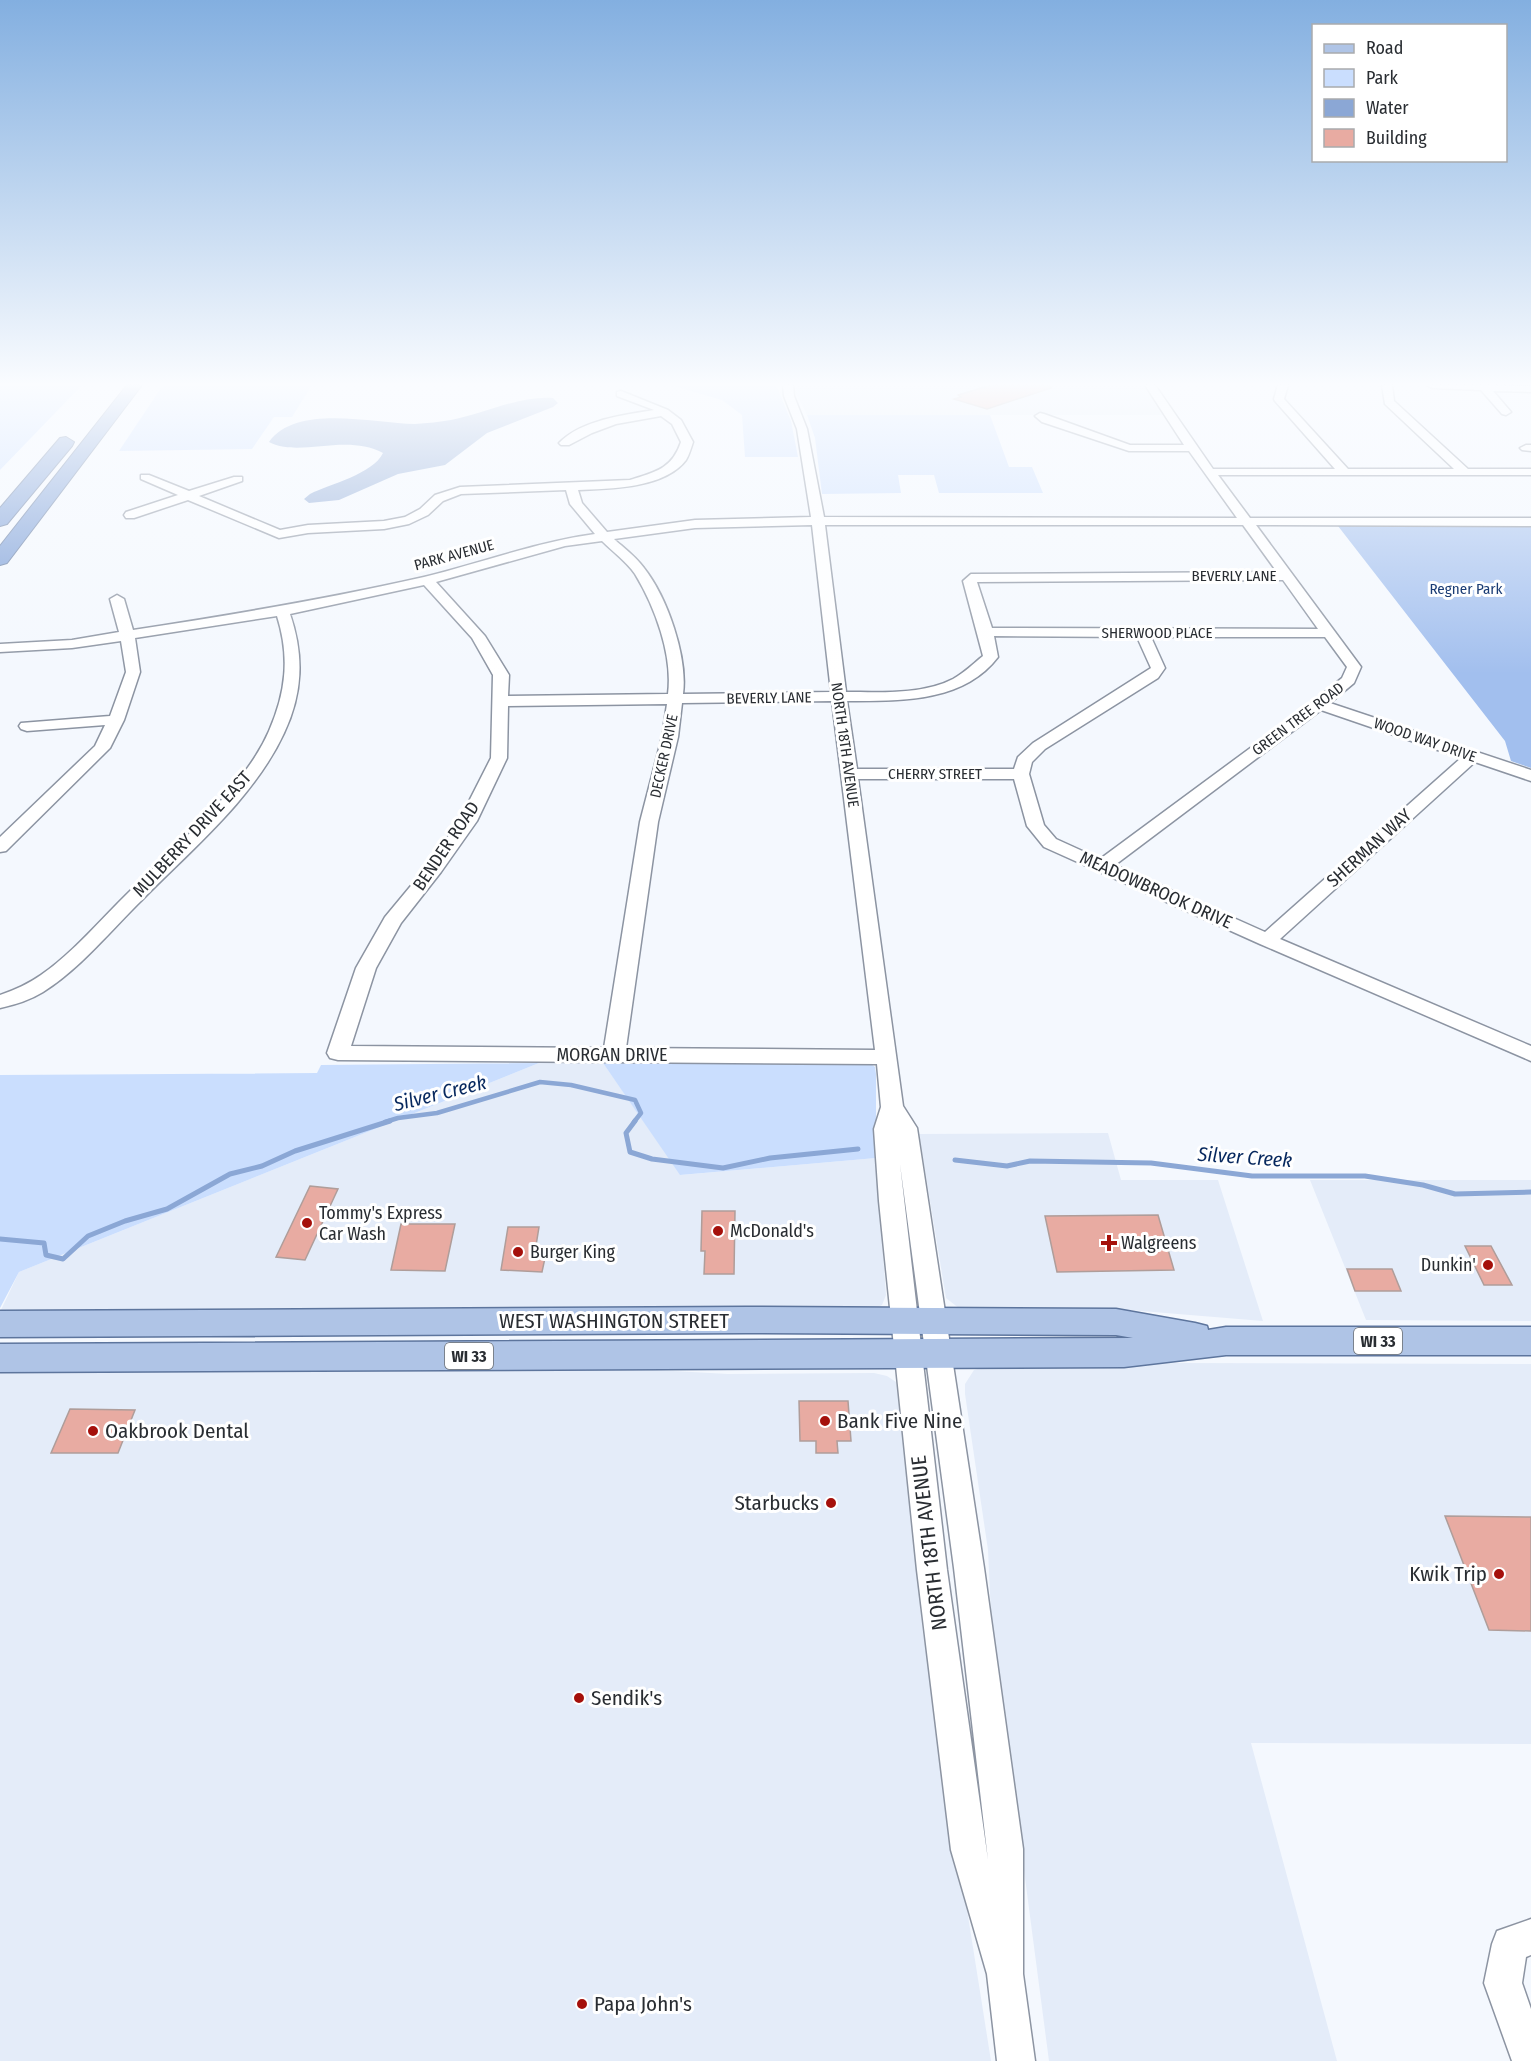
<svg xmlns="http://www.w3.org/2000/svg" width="1531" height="2061" font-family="'Fira Sans Condensed',sans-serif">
	<rect width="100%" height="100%" fill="#f4f8fe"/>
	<g fill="#e4ecf9">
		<path d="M 792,385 L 1145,385 L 1166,415 L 807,415 Z"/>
		<path d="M 539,1063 L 603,1063 L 681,1175 L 876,1158 L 886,1295 L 882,1305 L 872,1310 L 0,1312 L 19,1272 Z"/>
		<path d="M 1108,1133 L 1121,1180 L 1218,1180 L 1263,1321 L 1129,1310 L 992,1311 L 960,1309 L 946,1298 L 919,1134 Z"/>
		<path d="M 1310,1180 L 1531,1180 L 1531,1321 L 1366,1320 Z"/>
		<path d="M 1175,1363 L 1531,1364 L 1531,1744 L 1251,1743 L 1337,2061 L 1049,2061 L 998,1672 L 991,1614 L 988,1550 L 965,1394 L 965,1384 L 974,1370 L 982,1368 Z"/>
		<path d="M 0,1364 L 637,1369 L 728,1374 L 874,1373 L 887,1376 L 896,1382 L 899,1396 L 923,1632 L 991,2061 L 0,2061 Z"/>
	</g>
	<g fill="#cadefe">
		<path d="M 0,385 L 82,385 L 0,470 Z"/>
		<path d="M 163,385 L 312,385 L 292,417 L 274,417 L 252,449 L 119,451 Z"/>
		<path d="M 670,385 L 776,385 L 791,421 L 798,457 L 745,457 L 742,415 L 722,400 Z"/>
		<path d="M 807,415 L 990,415 L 1009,467 L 1032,467 L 1043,493 L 939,493 L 934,475 L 898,475 L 901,493 L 822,494 L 815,438 Z"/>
		<path d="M 539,1063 L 19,1272 L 0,1308 L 0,1075 L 317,1073 L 321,1065 Z"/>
		<path d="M 603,1063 L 871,1064 L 875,1067 L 876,1074 L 876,1158 L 680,1175 Z"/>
	</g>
	<path fill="#a2bfee" d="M 1338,526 L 1531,526 L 1531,768 L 1511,761 L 1505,741 Z"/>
	<path fill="#8ba7d5" d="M 553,398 L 558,403 L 553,407 L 487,433 L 445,465 L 398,474 L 339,500 L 309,503 L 304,499 L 310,494 C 330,484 373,474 383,453 C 346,433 299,458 269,442 C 297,403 375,424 415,424 C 427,423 440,422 451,420 C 487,413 517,396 553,398 Z"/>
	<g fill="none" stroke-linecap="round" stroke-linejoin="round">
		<path stroke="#8ba7d5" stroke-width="4.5" d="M 385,1122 L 398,1118 L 437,1113 L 540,1082 L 571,1085 L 635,1100 L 641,1113 L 634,1122"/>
		<g stroke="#8ba7d5" stroke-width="5">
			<path d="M 635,1121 L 626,1133 L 630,1152 L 652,1159 L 723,1168 L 770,1158 L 858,1149"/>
			<path d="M 955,1160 L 1007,1166 L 1030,1161 L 1151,1163 L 1252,1176 L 1365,1176 L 1423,1185 L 1455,1194 L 1531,1192"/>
			<path d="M 0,1239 L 44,1243 L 46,1255 L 63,1259 L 88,1236 L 125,1221 L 167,1209 L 230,1174 L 262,1166 L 295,1151 L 390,1121"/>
		</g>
	</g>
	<g fill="#e8aba2" stroke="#af9d9a" stroke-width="1.5">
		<path d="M 991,385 L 1050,385 L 1051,388 L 987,409 L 954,399 L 961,397 L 958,395 Z"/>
		<path d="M 310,1186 L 338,1189 L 305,1260 L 276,1257 Z"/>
		<path d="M 702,1211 L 735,1211 L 734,1274 L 704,1274 L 705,1251 L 701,1251 Z"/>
		<path d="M 1158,1215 L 1174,1270 L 1057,1272 L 1045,1216 Z"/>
		<path d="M 401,1224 L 455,1224 L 445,1271 L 391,1270 Z"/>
		<path d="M 508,1227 L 539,1227 L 534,1258 L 545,1258 L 542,1272 L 501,1270 Z"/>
		<path d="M 1465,1246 L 1491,1246 L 1512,1285 L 1484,1285 Z"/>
		<path d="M 1347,1269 L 1392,1269 L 1401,1291 L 1355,1291 Z"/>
		<path d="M 799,1401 L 848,1401 L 851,1441 L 837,1441 L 838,1453 L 816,1453 L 816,1441 L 800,1441 Z"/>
		<path d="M 70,1409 L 135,1410 L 118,1453 L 51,1453 Z"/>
		<path d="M 1445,1516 L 1531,1517 L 1531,1631 L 1489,1630 Z"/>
	</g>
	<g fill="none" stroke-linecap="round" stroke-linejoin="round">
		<defs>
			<g id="minor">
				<path d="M 783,385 L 793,385 L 794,396 L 807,429 L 824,517 L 1237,518 L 1189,451 L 1129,451 L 1042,422 L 1035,416 L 1040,413 L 1044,414 L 1130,445 L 1184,445 L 1145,385 L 1155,385 L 1213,469 L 1335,469 L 1275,401 L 1274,399 L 1278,385 L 1288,385 L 1284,399 L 1348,469 L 1454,469 L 1385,404 L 1382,385 L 1392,385 L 1394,401 L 1468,469 L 1531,469 L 1531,475 L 1218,475 L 1250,518 L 1531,518 L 1531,526 L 1256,525 L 1361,667 L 1354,683 L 1330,703 L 1531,770 L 1531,781 L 1475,762 L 1280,939 L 1531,1046 L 1531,1061 L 1260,944 L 1044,847 L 1027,826 L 1014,779 L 858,779 L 903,1106 L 917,1128 L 984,1568 L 1023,1849 L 1023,1974 L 1035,2061 L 997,2061 L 987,1974 L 951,1850 L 917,1570 L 879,1201 L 874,1129 L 881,1107 L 877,1064 L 338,1060 L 330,1058 L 327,1053 L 356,968 L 385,917 L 429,864 L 459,821 L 491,758 L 493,675 L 472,638 L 424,585 L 290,614 C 304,655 303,693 284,733 C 254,798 192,849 143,899 C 110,931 81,968 43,992 C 30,1000 14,1005 0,1008 L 0,995 C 15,990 28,984 41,975 C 74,952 101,919 130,891 C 175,846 244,789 269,731 C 286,692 290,657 277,616 L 135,638 L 140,672 L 124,720 L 110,748 L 6,851 L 0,852 L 0,837 L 95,746 L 105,725 L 27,731 L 21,729 L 19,726 L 21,723 L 110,716 L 126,672 L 121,641 L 72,648 L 0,652 L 0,644 L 72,640 L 119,632 L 110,599 L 117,595 L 124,599 L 133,630 C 231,615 327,599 424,577 C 481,563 537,542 595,534 L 570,504 L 566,490 L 461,494 L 443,501 L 428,515 L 409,524 L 384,529 L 308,533 L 279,538 L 188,500 L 134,518 L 126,518 L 124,515 L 126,512 L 178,495 L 141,479 L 141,475 L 149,475 L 189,491 L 234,477 L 242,477 L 242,481 L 199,496 L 280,530 L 308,525 L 384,521 L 405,517 L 420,509 L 435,495 L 460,487 L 630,480 C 655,472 672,469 681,442 L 672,424 L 661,416 L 616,424 L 592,433 L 569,445 L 561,445 L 559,443 C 581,420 624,415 654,410 L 617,396 L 617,392 L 621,391 L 668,410 L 681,420 L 693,442 C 691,448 689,455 686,460 C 665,488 610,489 578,490 L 582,503 L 607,532 L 695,520 L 811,517 L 797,429 L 784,396 ZM 812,525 L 831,692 L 683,694 C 688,657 667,597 644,568 C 636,557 624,548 614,539 L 695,528 ZM 825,525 L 1243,525 L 1277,572 L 971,574 L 963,581 L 983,656 C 974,663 964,673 953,679 C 922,695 880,692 846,692 ZM 602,541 C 612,551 627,562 635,574 C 655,607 673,655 668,694 L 508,696 L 509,675 L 485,636 L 436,582 L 565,546 ZM 1283,580 L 1318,629 L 992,628 L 977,582 ZM 994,636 L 1137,637 L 1151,668 L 1033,743 L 1018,757 L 1014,769 L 857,769 L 847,701 C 899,701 963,703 998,657 ZM 1151,637 L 1325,637 L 1347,667 L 1342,678 L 1314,701 L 1100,859 L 1056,839 L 1044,825 L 1029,774 L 1032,762 L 1045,749 L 1158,678 L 1165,668 ZM 832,701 L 875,1050 L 626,1048 L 658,822 L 678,737 L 682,703 ZM 667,704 L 662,737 L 640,822 L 604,1048 L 351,1046 L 376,968 L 401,923 L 441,872 L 477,821 L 507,758 L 508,706 ZM 1321,710 L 1461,758 L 1265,932 L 1115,865 ZM 900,1164 L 954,1568 L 988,1860 L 947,1570 Z"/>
				<path d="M 1427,385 L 1531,386 L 1531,392 L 1493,391 L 1511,412 L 1506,415 L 1502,414 L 1481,390 L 1432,388 Z"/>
				<path d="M 1526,445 L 1531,445 L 1531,451 L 1522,450 L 1520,448 Z"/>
				<path d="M 1531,1919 L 1531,1955 L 1526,1957 L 1522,1983 L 1531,2009 L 1531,2061 L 1512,2061 L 1484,1983 L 1492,1944 L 1497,1931 Z"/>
			</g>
			<path id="major" d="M 746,1307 L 1116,1309 L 1195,1323 L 1207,1326 L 1208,1330 L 1226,1327 L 1531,1327 L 1531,1355 L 1226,1355 L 1124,1367 L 0,1372 L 0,1344 L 1133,1338 L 1116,1335 L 746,1333 L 0,1337 L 0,1311 Z"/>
			<g id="highway">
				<path d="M 127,385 L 142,385 L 7,563 L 0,565 L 0,546 Z"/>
				<path d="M 66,437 L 74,442 L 72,446 L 7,524 L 0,526 L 0,508 L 60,438 Z"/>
			</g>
		</defs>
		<use href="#minor" stroke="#8c94a2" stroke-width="3"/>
		<use href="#major" stroke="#5d759d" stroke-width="3"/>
		<use href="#highway" stroke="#5d759d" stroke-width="2"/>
		<use href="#minor" fill="#fff" fill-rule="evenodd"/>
		<use href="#major" fill="#afc4e6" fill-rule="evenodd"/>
		<use href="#highway" fill="#799cd6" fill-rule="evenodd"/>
	</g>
	<linearGradient id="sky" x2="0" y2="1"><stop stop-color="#83afe0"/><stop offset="0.57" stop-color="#fafcff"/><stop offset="1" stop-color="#fafcff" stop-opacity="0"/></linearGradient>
	<rect width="1531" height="674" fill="url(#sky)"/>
	<g fill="#a5100b" stroke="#fff" stroke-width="2">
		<circle cx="307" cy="1223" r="6"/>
		<circle cx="718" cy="1231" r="6"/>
		<path d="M1106 1234h6v6h6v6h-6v6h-6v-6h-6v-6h6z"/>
		<circle cx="518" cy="1252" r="6"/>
		<circle cx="1488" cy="1265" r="6"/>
		<circle cx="825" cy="1421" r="6"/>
		<circle cx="93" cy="1431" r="6"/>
		<circle cx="831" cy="1503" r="6"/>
		<circle cx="1499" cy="1574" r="6"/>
		<circle cx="579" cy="1698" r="6"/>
		<circle cx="582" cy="2004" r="6"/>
	</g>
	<g text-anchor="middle" stroke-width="6" stroke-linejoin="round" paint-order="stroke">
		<g font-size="15" fill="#292d32" stroke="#fff">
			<text transform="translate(454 555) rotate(-15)" y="5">PARK AVENUE</text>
			<text x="1234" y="581">BEVERLY LANE</text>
			<text x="1157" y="638">SHERWOOD PLACE</text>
			<text transform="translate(769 698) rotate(-1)" y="5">BEVERLY LANE</text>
			<text transform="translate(1298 719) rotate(-37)" y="5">GREEN TREE ROAD</text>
			<text transform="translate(1425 740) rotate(19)" y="5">WOOD WAY DRIVE</text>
			<text transform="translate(845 745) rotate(82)" y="5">NORTH 18TH AVENUE</text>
			<text transform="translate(664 756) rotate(-78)" y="5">DECKER DRIVE</text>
			<text x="935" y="779">CHERRY STREET</text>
		</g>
		<g font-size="15" fill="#1a3c74" stroke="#fff">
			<text x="1466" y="594">Regner Park</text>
		</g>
		<g fill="#fff" stroke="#696c70" stroke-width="1.5">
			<rect x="1354" y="1328" width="48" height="26" rx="4.5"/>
			<rect x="445" y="1343" width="48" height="26" rx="4.5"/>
		</g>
		<g font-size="16" font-weight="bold" fill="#292d32">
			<text x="1378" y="1347">WI 33</text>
			<text x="469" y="1362">WI 33</text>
		</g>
		<g font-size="18" fill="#292d32" stroke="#fff">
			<text transform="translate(192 834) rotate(-47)" y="6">MULBERRY DRIVE EAST</text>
			<text transform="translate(446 846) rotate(-56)" y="6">BENDER ROAD</text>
			<text transform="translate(1369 848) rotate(-42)" y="6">SHERMAN WAY</text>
			<text transform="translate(1156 890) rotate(24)" y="6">MEADOWBROOK DRIVE</text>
			<text x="612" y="1061">MORGAN DRIVE</text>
		</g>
		<g font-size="18" fill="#292d32" stroke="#fff" text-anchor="start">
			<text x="319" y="1219">Tommy's Express<tspan x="319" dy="21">Car Wash</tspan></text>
			<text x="730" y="1237">McDonald's</text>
			<text x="1121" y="1249">Walgreens</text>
			<text x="530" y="1258">Burger King</text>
			<text x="1476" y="1271" text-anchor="end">Dunkin'</text>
		</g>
		<g font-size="20" font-style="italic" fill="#07285e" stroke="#fff">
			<text transform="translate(440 1093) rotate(-14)" y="7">Silver Creek</text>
			<text transform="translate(1245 1157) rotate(4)" y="7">Silver Creek</text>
		</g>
		<g font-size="21" fill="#292d32" stroke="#fff">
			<text x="614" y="1328">WEST WASHINGTON STREET</text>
			<text transform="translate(929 1543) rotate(-97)" y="7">NORTH 18TH AVENUE</text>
		</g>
		<g font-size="21" fill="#292d32" stroke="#fff" text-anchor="start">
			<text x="837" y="1428">Bank Five Nine</text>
			<text x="105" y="1438">Oakbrook Dental</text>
			<text x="819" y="1510" text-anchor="end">Starbucks</text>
			<text x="1487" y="1581" text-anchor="end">Kwik Trip</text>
			<text x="591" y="1705">Sendik's</text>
			<text x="594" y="2011">Papa John's</text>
		</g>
	</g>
	<rect x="1312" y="24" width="195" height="138" fill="#ffffff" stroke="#a9abad" stroke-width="1.5"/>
	<rect x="1324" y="44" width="30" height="9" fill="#afc4e6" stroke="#a9abad" stroke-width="1.5"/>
	<text x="1366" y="54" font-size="18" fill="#292d32">Road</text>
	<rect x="1324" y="69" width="30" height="18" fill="#cadefe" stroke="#a9abad" stroke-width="1.5"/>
	<text x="1366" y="84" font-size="18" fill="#292d32">Park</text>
	<rect x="1324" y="99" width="30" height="18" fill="#8ba7d5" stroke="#a9abad" stroke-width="1.5"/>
	<text x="1366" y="114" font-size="18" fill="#292d32">Water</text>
	<rect x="1324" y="129" width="30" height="18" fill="#e8aba2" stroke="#a9abad" stroke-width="1.5"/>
	<text x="1366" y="144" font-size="18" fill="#292d32">Building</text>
</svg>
